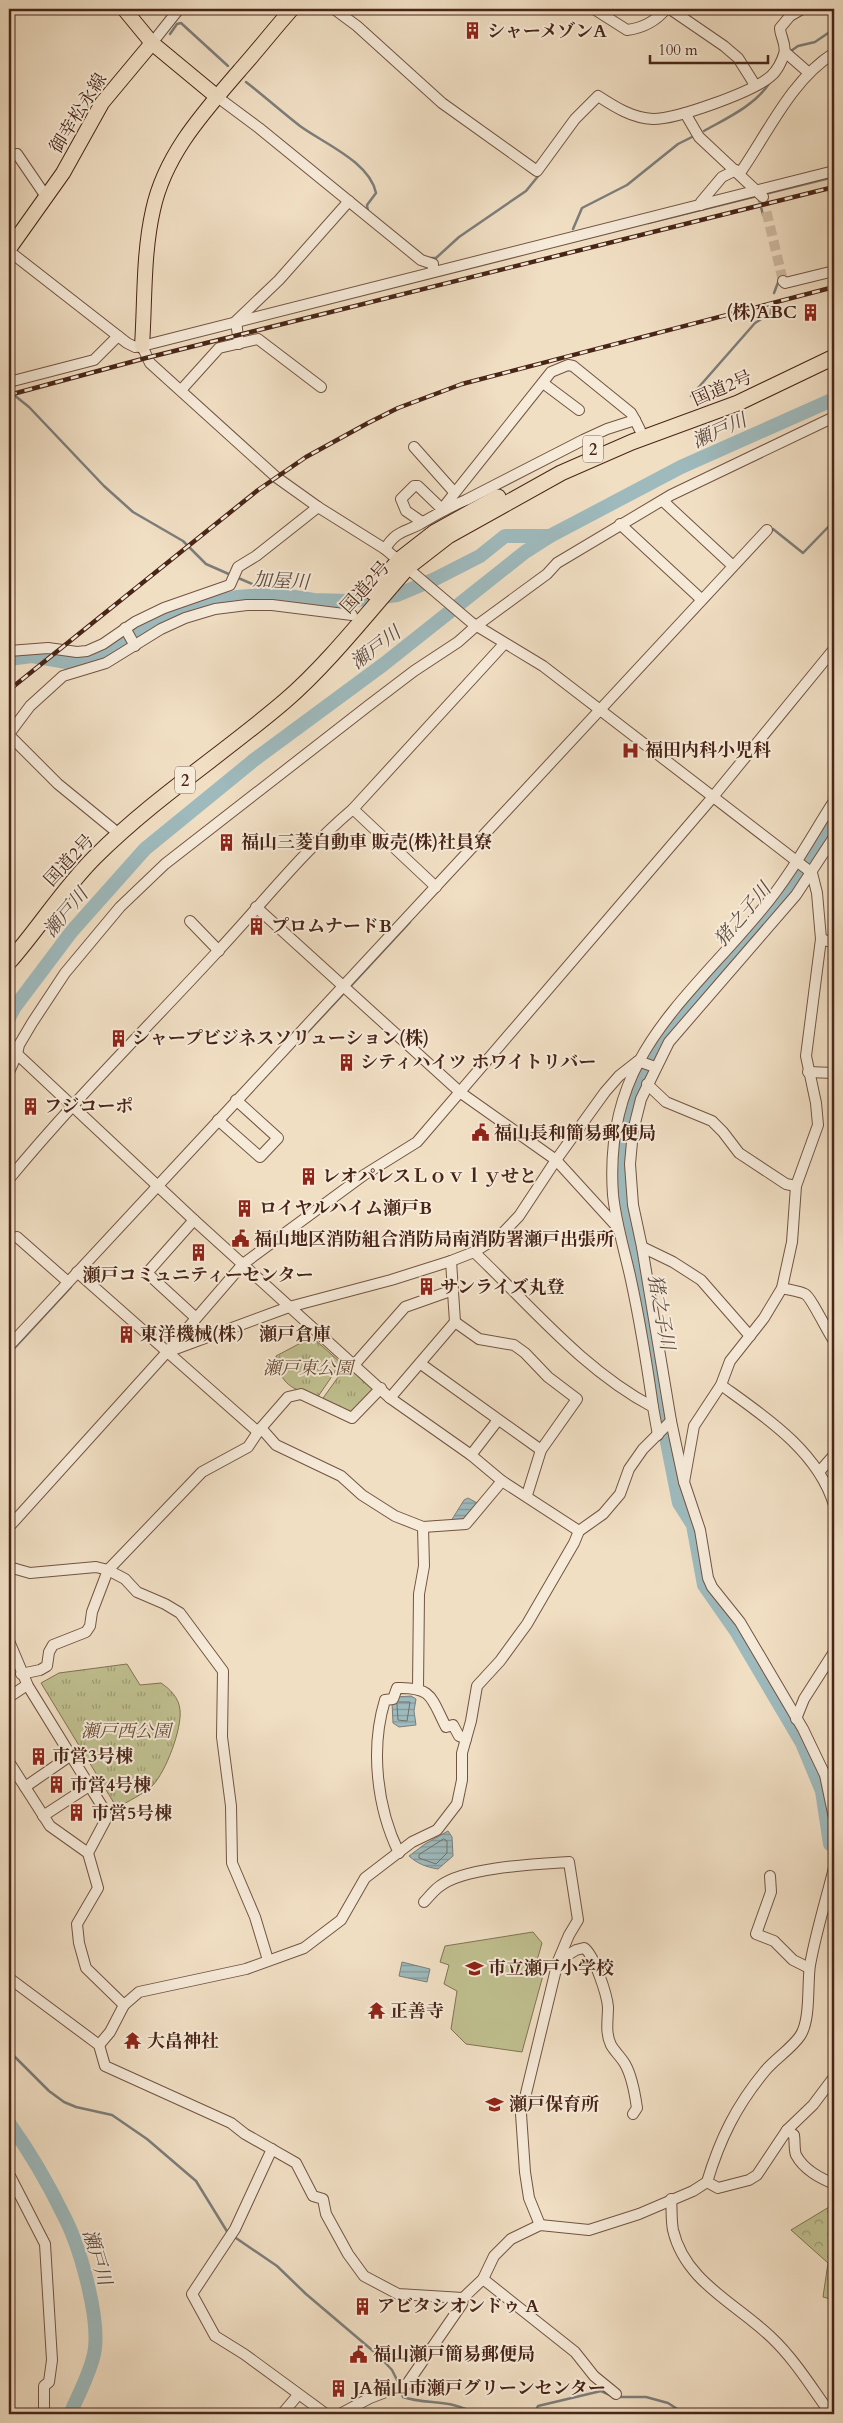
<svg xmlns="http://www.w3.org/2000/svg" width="843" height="2423" font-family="Cardo,'Noto Serif JP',serif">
	<defs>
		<pattern id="grass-tufts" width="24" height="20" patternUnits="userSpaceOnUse" patternTransform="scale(1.25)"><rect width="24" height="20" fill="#c0c090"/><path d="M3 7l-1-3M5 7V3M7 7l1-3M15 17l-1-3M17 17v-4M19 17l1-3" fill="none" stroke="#9e9c75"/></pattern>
		<pattern id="forest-crowns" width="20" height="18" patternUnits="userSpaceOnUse" patternTransform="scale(1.25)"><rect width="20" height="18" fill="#c0c090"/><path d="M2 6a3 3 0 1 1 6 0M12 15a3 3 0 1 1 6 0" fill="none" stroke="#9e9c75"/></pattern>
		<pattern id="water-rules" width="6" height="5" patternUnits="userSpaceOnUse" patternTransform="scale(1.25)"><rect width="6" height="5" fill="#9ebabd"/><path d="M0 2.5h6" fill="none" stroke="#839799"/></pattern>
	</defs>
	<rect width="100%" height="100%" fill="#f1dfc4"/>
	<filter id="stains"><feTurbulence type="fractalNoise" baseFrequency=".004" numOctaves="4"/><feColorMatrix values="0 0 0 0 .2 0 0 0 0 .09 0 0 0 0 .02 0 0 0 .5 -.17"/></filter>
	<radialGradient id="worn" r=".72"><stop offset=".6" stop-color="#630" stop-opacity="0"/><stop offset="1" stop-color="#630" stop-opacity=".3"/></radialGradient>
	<g fill="url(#grass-tufts)" stroke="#847254">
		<path d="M 312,1337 L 341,1363 L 317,1398 C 291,1387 281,1387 276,1356 Z"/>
		<path d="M 346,1366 L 376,1390 L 350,1415 L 321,1401 Z"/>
		<path d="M 127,1664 L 140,1685 L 161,1683 C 170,1689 179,1698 180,1710 C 182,1729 166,1771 153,1785 C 144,1794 128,1801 117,1808 L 41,1683 L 59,1673 Z"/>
	</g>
	<path fill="url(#forest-crowns)" stroke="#847254" d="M 834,2204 L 834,2300 L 823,2297 L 828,2263 L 791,2230 Z"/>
	<path fill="#c0c090" stroke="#847254" d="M 533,1932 L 542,1943 L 536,1964 L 545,1968 L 522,2052 L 466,2044 L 451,2029 L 457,1991 L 444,1984 L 449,1965 L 440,1962 L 445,1946 Z"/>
	<g fill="url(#water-rules)" stroke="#7c7e7b">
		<path d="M 468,1498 L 479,1504 L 468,1518 L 451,1521 L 464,1500 Z"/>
		<path d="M 411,1696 L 416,1699 L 414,1711 L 416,1725 L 399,1727 L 393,1723 L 392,1702 L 396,1697 Z"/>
		<path d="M 448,1831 L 452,1837 L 453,1856 L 438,1869 C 426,1867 418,1864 409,1856 L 425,1844 Z"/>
		<path d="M 402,1962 L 430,1969 L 427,1982 L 399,1976 Z"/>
	</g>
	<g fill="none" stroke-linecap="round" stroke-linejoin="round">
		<g stroke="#73706a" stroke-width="1">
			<path d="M 397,1704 L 398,1720 L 407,1721 L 410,1702 L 399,1702"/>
			<path d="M 444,1839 L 447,1841 L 447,1853 L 436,1864 L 419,1858 L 419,1855 Z"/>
		</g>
		<g stroke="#7c7e7b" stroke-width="2.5">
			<path d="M 170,34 L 177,24 L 181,23 L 228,66"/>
			<path d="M 788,53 L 798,46 L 815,42 L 834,29"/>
			<path d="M 246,82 C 264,96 282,112 300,126 C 323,143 370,162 376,193 L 367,205 L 368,212"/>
			<path d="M 704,131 C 727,118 756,105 770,82"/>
			<path d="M 765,194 L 834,177"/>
			<path d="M 759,199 L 763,215"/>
			<path d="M 648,223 L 757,196"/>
			<path d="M 573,229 L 582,208 L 627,185 L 678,144 L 694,136"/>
			<path d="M 430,258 L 436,258 L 459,237 L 526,191 L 539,175"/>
			<path d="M 774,293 L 779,280"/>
			<path d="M 9,391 L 29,407 L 104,486 L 133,512 L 183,541 L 206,564 L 231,575"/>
			<path d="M 691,396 L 755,323 L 771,313 L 771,308"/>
			<path d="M 770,533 L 773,529 L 803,553 L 834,521"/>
			<path d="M 236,577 L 275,594"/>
			<path d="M 349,988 L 410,922"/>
			<path d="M 303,1037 L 345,992"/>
			<path d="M 9,1354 L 71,1287"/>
			<path d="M 9,2051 L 49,2091 L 64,2102 L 76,2107 L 112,2115 L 147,2139 L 196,2181 L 228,2233"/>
			<path d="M 233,2236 L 277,2266 L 306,2294 L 379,2356 L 392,2370 L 399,2384"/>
			<path d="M 400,2389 L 403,2397 C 426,2405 454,2399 474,2414"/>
			<path d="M 618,2397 L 646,2397 L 668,2403 L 685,2414"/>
			<path d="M 534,2414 L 538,2406 L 601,2391 L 610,2395"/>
		</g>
		<g stroke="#9ebabd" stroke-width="14">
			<path d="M 9,659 L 32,656 L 72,663 L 89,659 L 166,619 L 191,608 L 237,597 L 275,594 L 314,600 L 349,601 L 397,595 L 435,579 L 480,556 L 505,536 L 550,536"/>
			<path d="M 9,1018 L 14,1008 L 72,931 L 145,849 L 254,760 L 384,664 L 525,552 L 550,536 L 681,467 L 834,399"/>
			<path d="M 830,1844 L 822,1791 L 802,1743 L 736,1631 L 704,1585 L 693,1525 L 679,1503 L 662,1417 L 624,1203 L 620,1160 L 635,1085 L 654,1049 L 678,1017 L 773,909 L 834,817"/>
			<path d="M 9,2123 C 30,2152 49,2185 65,2218 C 80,2248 103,2325 93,2358 C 88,2377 78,2396 70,2414"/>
		</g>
		<path stroke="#cfbaa1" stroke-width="10" stroke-dasharray="10 5" stroke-linecap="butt" d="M 763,197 L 783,281"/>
		<defs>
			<g id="minor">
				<path d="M 334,9 L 357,26 L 442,103 L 537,171 L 575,119 L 598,96 C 615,107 632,118 653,119 C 677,119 753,92 771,76 C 777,71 782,61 784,54 C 787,45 780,36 780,28 L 790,16 L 802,9"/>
				<path d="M 594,9 L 627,30 C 643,28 656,21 666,9"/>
				<path d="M 670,9 L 724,46 L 738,58 L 755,85"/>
				<path d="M 152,43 L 179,9"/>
				<path d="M 785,52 L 809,73"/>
				<path d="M 216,96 L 259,128 L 421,260 L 433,264 L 433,272"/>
				<path d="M 685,113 L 699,137 L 763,197"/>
				<path d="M 17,154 L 47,198"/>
				<path d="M 740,173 C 768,133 791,80 834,53"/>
				<path d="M 701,205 L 701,202 L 722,177 L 736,170"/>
				<path d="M 9,251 L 127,343 L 135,347 L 142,346 L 834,171"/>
				<path d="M 783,281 L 785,283 L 834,271"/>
				<path d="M 239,344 L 236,321 L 279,280 L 349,201"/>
				<path d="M 142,346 L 150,363 L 276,477 L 318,507 L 385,549 L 472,623 L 543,666 L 812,873 L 817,893 L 821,939 L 806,1056 L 816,1103 L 818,1125 L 796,1186 L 792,1242 L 782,1288 L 764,1318 L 730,1361 L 721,1385 L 694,1426 L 684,1482"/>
				<path d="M 9,382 L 94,360 L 118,336"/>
				<path d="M 543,383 L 579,410"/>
				<path d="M 182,389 L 219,348 L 258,339 L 321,387"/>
				<path d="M 635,420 L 640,430"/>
				<path d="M 414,447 L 454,492"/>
				<path d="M 663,501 L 733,566"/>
				<path d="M 620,524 L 701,599"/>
				<path d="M 385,549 C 396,531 403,533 420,524 C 435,515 449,507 466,500 L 583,440 L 607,429 L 635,420 L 631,413 L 573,366 L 568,365 L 551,372 L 442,509 L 418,486 L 414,486 L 401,499 L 406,511 L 422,522"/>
				<path d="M 125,628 L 135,646"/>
				<path d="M 9,651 L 48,648 L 77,652 L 87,651 L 103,644 L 135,622 L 164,608 L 230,585 L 238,567 L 256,556 L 318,507"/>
				<path d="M 9,734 L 30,706 L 63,676 L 106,663 L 161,629 L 185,618 L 215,609 L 247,605 L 272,605 L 352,615"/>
				<path d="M 9,735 L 58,784 L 113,829"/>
				<path d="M 353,809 L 436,887"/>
				<path d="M 834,837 L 796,895 L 669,1042 L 641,1099 L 633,1131 L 630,1164 L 633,1205 L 642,1247 L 671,1421 L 684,1482 L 700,1530 L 708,1578 L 712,1587 L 740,1622 L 803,1729 L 825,1775 L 834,1818"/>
				<path d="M 256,907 L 461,1093 L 556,1160 L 618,1228"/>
				<path d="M 190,921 L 219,951"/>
				<path d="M 821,939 L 834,943"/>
				<path d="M 17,1054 L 19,1045 L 32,1023 L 65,973 L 120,907 L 165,864 L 368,706 L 414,671 L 458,642 L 476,626 L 547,574 L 557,563 L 671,495 L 834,417"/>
				<path d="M 9,1072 L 17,1054 L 194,1220 L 390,1398 L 471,1455 L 502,1481 L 579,1531"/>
				<path d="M 808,1072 L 834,1073"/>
				<path d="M 647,1084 L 666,1102 L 712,1121 L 723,1132 L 739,1153 L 786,1184 L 796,1186"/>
				<path d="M 218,1120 L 260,1157 L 278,1138 L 236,1100"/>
				<path d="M 9,1179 C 74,1100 147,1028 217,952 C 262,904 302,852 353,809 L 504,644"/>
				<path d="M 194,1220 L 147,1273 L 196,1318"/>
				<path d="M 17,1237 L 68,1282"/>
				<path d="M 642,1247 L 673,1262 L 701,1280 L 750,1336"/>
				<path d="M 474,1252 C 531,1306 583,1370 653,1407 L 658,1435"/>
				<path d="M 451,1261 L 455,1322"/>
				<path d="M 77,1272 L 258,1432 L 261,1428 L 276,1445 L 341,1476 L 362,1495 L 395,1516 L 423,1527 L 466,1524 L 502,1481"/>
				<path d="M 782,1288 C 789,1290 799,1291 805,1294 C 811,1297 828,1333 834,1341"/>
				<path d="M 9,1346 L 767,530"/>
				<path d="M 167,1352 L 243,1264 L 364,1175 L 417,1142 L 712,798 L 834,649"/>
				<path d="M 421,1364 L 541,1450"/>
				<path d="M 354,1365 L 405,1307 L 453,1290"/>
				<path d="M 721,1385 C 764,1416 818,1451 834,1505"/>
				<path d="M 390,1398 L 455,1322 L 479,1339 L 514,1345 L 525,1353 L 548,1377 L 577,1399 L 541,1450 L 527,1495"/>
				<path d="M 653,1407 C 647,1365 640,1322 631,1280 C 625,1252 616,1224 613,1195 C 603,1057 684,1004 763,908 C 790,876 811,837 834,801"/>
				<path d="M 261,1428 L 288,1397 L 301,1394 L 352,1418 L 381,1388"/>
				<path d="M 471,1455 L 498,1420"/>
				<path d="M 819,1472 L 834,1455"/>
				<path d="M 9,1527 L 167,1352 L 289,1307 L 391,1280 L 451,1261 L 474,1252 L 500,1236 L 519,1216 L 556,1160 L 605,1092 L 619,1076 L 638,1061 L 655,1067"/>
				<path d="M 9,1567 L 30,1573 L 96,1567 L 108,1570 L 125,1579 L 137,1592 L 165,1604 L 180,1613 L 223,1671 L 222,1737 L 231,1806 L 232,1863 L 255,1917 L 268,1960"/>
				<path d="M 9,1641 L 28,1686 L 105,1811 L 105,1821 L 88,1853 L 98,1888 L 77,1924 L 79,1943 L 86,1968 L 124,2005"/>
				<path d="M 21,1674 L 40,1670 L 47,1666 L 49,1652 L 53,1645 L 86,1632 L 90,1626 L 92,1612 L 108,1570 L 202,1472 L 248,1447 L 258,1432"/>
				<path d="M 418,1688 L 419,1594 L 424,1566 L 423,1527"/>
				<path d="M 9,1697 L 24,1687"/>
				<path d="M 796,1719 L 804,1699 L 834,1652"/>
				<path d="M 9,1762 L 50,1826 L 88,1853"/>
				<path d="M 25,1787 L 67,1758"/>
				<path d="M 43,1816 L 86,1788"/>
				<path d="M 399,1853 C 377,1808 370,1749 385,1700 L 393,1699 L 397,1688 C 433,1687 431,1698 446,1727 L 453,1725 L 459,1736 L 466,1739"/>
				<path d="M 770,1876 L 771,1892 L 756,1934 L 774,1941 L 793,1960 L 809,1968"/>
				<path d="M 424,1902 C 429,1897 434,1890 440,1886 C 464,1867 538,1864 569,1862 L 578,1920 L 569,1935 L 558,1961 L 521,2114 L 525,2172 L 529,2198 L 540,2225"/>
				<path d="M 558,1961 L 576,1950 L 584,1948 C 594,1954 607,1995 608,2007 C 608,2020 605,2033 611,2045 C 615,2052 621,2057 625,2064 C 632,2076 635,2094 637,2108 L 633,2114"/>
				<path d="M 9,1978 L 99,2045 L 105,2066 L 231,2123 L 245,2134 L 296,2163 L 313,2196 L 323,2199 L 326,2214 L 348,2254 L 364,2276 L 398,2294 L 463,2298"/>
				<path d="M 99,2045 L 110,2032 L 124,2005 L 139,1992 L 246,1969 L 304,1948 L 341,1920 L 365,1878 L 412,1842 L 437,1830 L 457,1804 L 462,1780 L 462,1753 L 471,1721 L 477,1686 L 500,1661 L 527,1624 L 574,1543 L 579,1531 L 603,1514 L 620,1494 L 629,1469 L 643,1449 L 671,1421"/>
				<path d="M 787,2130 L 794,2135 C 795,2141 794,2150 796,2155 C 804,2170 820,2178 834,2184"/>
				<path d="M 272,2149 L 235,2229 L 192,2294 L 215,2336 L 244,2354 L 326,2414"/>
				<path d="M 9,2174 L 45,2244 L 52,2360 L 49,2382 L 44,2386 L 44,2414"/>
				<path d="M 707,2182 L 718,2188 L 749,2180 L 757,2175 L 787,2130 L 813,2105 L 834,2077"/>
				<path d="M 671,2199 C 672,2209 671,2220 673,2230 C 685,2282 736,2303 772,2338 C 794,2359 810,2385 828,2410 L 834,2414"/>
				<path d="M 483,2279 L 575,2352 L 594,2376 L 616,2394"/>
				<path d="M 282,2414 L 298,2395"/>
				<path d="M 340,2414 L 370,2398 L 407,2384 L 462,2304 L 463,2298 L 483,2279 L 494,2256 L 511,2239 L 540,2225 L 589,2230 L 639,2214 L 693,2191 L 707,2182 C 720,2139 736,2106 765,2071 C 775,2059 791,2049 800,2036 C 811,2020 807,1984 810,1965 C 816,1932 826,1900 834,1868"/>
			</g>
			<g id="major">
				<path d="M 124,9 L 152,43 L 216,96"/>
				<path d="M 9,249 L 63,173 L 102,103 L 152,43"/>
				<path d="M 142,346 C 145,301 143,254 153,210 C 165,154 204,112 240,70 C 258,50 274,29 292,9"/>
			</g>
			<g id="highway">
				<path d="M 372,592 L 399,560 L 435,532 L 498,497"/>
				<path d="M 9,962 C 39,928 63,889 95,857 C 153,799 223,754 285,701 C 328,664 370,610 408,567 L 448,536 L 561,473 L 632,442 L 738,403 L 834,357"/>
			</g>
		</defs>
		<use href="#minor" stroke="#725442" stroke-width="12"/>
		<use href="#major" stroke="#482517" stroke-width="16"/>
		<use href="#highway" stroke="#482517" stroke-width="17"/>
		<use href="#minor" stroke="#f6ead9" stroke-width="10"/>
		<use href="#major" stroke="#f1dfc4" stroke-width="14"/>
		<use href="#highway" stroke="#f1dfc4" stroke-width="15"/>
		<defs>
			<g id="rail">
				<path d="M 9,395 L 146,358 L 834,187"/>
				<path d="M 9,690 L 258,490 L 306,457 L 368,423 L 398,408 L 462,384 L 834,287"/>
			</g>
		</defs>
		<use href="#rail" stroke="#482517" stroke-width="4.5"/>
		<use href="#rail" stroke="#f6ead9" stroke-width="2.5" stroke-dasharray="8" stroke-linecap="butt"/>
	</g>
	<defs>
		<symbol id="building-bare" viewBox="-9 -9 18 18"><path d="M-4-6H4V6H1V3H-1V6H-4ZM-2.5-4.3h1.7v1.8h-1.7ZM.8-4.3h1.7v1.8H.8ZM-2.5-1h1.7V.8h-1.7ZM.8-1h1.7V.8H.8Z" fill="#8f2418" stroke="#f6ead9" stroke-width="2.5" paint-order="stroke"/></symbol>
		<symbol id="hospital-bare" viewBox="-9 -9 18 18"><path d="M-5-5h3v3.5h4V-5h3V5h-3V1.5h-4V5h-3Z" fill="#8f2418" stroke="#f6ead9" stroke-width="2.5" paint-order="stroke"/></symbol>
		<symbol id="civic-bare" viewBox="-9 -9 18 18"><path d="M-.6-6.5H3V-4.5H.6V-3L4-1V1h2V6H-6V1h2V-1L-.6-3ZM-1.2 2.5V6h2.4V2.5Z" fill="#8f2418" stroke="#f6ead9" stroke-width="2.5" paint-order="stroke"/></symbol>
		<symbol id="school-bare" viewBox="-9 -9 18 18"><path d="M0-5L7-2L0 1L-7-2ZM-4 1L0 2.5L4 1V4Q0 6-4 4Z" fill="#8f2418" stroke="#f6ead9" stroke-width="2.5" paint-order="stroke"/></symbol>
		<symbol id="temple-bare" viewBox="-9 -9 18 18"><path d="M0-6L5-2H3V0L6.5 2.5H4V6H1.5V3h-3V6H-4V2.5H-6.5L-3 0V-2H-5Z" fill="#8f2418" stroke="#f6ead9" stroke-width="2.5" paint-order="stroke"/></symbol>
	</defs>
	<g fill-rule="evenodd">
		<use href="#building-bare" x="460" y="18" width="25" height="25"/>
		<use href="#building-bare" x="798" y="300" width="25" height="25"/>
		<use href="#hospital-bare" x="618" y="738" width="25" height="25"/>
		<use href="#building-bare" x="214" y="830" width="25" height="25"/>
		<use href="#building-bare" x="244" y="914" width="25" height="25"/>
		<use href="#building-bare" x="106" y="1026" width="25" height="25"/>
		<use href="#building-bare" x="334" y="1050" width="25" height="25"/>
		<use href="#building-bare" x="18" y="1094" width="25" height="25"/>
		<use href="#civic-bare" x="468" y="1120" width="25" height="25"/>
		<use href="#building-bare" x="296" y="1164" width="25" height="25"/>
		<use href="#building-bare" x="232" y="1196" width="25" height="25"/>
		<use href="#civic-bare" x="228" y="1226" width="25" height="25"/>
		<use href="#building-bare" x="186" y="1240" width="25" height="25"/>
		<use href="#building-bare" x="414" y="1274" width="25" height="25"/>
		<use href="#building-bare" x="114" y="1322" width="25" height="25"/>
		<use href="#building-bare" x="26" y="1744" width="25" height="25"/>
		<use href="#building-bare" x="44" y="1772" width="25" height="25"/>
		<use href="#building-bare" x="64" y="1800" width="25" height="25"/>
		<use href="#school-bare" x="462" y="1956" width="25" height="25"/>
		<use href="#temple-bare" x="364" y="1998" width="25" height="25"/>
		<use href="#temple-bare" x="120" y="2028" width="25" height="25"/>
		<use href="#school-bare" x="482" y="2092" width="25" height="25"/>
		<use href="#building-bare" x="350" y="2294" width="25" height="25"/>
		<use href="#civic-bare" x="346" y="2342" width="25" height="25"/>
		<use href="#building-bare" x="326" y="2376" width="25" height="25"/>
	</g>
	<g text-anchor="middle" stroke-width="4" stroke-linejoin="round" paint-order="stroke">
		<g fill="#f6ead9" stroke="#7c6051" stroke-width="1">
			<rect x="583" y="435.5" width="20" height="27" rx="4"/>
			<rect x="175" y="766.5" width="20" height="27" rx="4"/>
		</g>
		<g font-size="16" font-weight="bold" fill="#482517">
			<text x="593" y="455">2</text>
			<text x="185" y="786">2</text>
		</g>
		<g font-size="18" font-weight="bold" fill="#482517" stroke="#f6ead9" text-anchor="start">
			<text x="487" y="37">シャーメゾンA</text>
			<text x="797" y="318" text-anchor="end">(株)ABC</text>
			<text x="645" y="756">福田内科小児科</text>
			<text x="241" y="848">福山三菱自動車 販売(株)社員寮</text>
			<text x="271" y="932">プロムナードB</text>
			<text x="132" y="1044">シャープビジネスソリューション(株)</text>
			<text x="360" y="1068">シティハイツ ホワイトリバー</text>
			<text x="44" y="1112">フジコーポ</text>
			<text x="494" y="1139">福山長和簡易郵便局</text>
			<text x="322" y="1182">レオパレスＬｏｖｌｙせと</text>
			<text x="259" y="1214">ロイヤルハイム瀬戸B</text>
			<text x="254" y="1245">福山地区消防組合消防局南消防署瀬戸出張所</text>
			<text x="198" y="1281" text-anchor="middle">瀬戸コミュニティーセンター</text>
			<text x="440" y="1293">サンライズ丸登</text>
			<text x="140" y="1340">東洋機械(株） 瀬戸倉庫</text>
			<text x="52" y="1762">市営3号棟</text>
			<text x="70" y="1791">市営4号棟</text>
			<text x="91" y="1819">市営5号棟</text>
			<text x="488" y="1974">市立瀬戸小学校</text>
			<text x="390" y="2017">正善寺</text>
			<text x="147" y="2047">大畠神社</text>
			<text x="509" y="2110">瀬戸保育所</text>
			<text x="377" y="2312">アビタシオンドゥ A</text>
			<text x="373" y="2360">福山瀬戸簡易郵便局</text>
			<text x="353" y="2394">JA福山市瀬戸グリーンセンター</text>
		</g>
		<g font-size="18" fill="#482517" stroke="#f6ead9">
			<text transform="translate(78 113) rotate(-58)" y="6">御幸松永線</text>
			<text transform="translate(722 388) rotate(-23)" y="6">国道2号</text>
			<text transform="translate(365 587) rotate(-48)" y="6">国道2号</text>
			<text transform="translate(69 860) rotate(-47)" y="6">国道2号</text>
		</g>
		<g font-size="18" font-style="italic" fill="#664c35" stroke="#f6ead9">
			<text x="308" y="1374">瀬戸東公園</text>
			<text x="126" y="1737">瀬戸西公園</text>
		</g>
		<g font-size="19" font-style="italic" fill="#5e4a40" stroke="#f6ead9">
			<text transform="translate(719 430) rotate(-24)" y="7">瀬戸川</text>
			<text transform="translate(281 580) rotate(3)" y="7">加屋川</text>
			<text transform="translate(375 647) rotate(-37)" y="7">瀬戸川</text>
			<text transform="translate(65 912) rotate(-50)" y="7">瀬戸川</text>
			<text transform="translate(742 914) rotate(-50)" y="7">猪之子川</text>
			<text transform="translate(662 1312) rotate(80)" y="7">猪之子川</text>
			<text transform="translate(98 2257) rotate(73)" y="7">瀬戸川</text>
		</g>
	</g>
	<rect width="843" height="2423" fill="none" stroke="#f1dfc4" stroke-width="30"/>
	<rect x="10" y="10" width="823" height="2403" fill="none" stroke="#482517" stroke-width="2.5"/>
	<rect x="15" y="15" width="813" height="2393" fill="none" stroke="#482517"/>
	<path d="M650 55v8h118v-8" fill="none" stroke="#482517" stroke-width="2.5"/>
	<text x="658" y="55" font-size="15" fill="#482517" stroke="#f6ead9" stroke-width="4" paint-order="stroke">100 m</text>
	<rect width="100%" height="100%" filter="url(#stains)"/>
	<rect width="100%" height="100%" fill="url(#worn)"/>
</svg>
